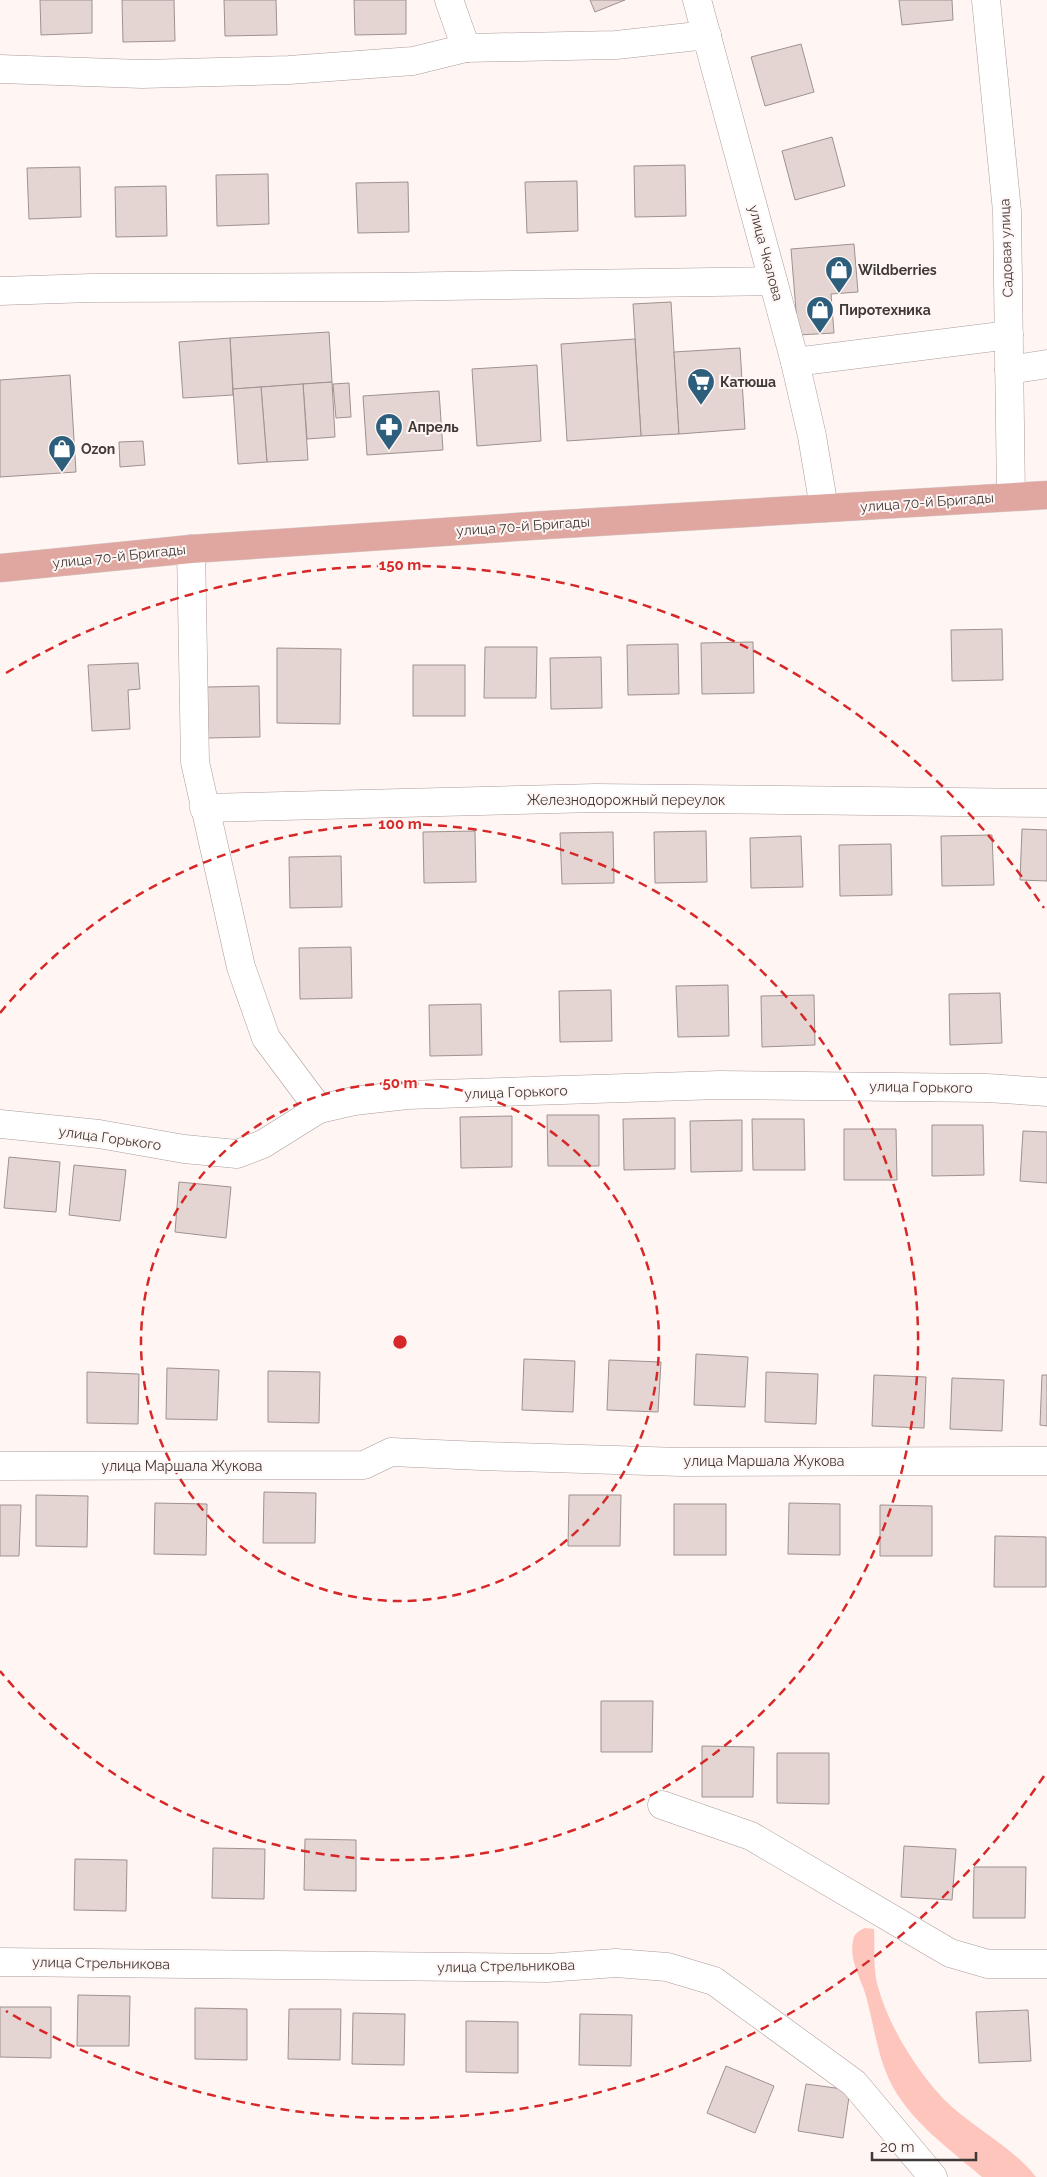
<svg xmlns="http://www.w3.org/2000/svg" width="1047" height="2177" font-family="Raleway,sans-serif">
	<rect width="100%" height="100%" fill="#fff6f4"/>
	<path fill="#fec5bc" d="M 865,1928 L 874,1929 C 875,1946 873,1967 877,1983 C 887,2024 920,2078 951,2106 C 979,2131 1013,2148 1036,2177 L 982,2177 C 953,2152 918,2127 897,2094 C 878,2064 875,2029 866,1996 C 861,1978 849,1961 853,1941 C 854,1933 859,1931 865,1928 Z"/>
	<g fill="#e4d5d3" stroke="#9e918e">
		<path d="M 40,0 L 92,0 L 92,33 L 41,35 Z"/>
		<path d="M 122,0 L 174,0 L 175,41 L 123,42 Z"/>
		<path d="M 224,0 L 276,0 L 277,35 L 225,36 Z"/>
		<path d="M 354,0 L 406,0 L 406,34 L 355,35 Z"/>
		<path d="M 590,0 L 625,0 L 595,12 Z"/>
		<path d="M 899,0 L 952,0 L 953,20 L 902,25 Z"/>
		<path d="M 801,44 L 814,92 L 765,106 L 751,57 Z"/>
		<path d="M 832,137 L 845,186 L 795,200 L 782,151 Z"/>
		<path d="M 685,165 L 686,216 L 635,217 L 634,166 Z"/>
		<path d="M 80,167 L 81,217 L 29,219 L 27,168 Z"/>
		<path d="M 268,174 L 269,224 L 217,226 L 216,175 Z"/>
		<path d="M 577,181 L 578,231 L 527,233 L 525,182 Z"/>
		<path d="M 408,182 L 409,232 L 358,233 L 356,183 Z"/>
		<path d="M 166,186 L 167,236 L 116,237 L 115,187 Z"/>
		<path d="M 854,244 L 858,292 L 831,294 L 834,333 L 798,335 L 791,249 Z"/>
		<path d="M 671,302 L 679,434 L 641,436 L 633,304 Z"/>
		<path d="M 329,332 L 332,382 L 233,389 L 230,338 Z"/>
		<path d="M 230,338 L 233,395 L 183,398 L 179,342 Z"/>
		<path d="M 635,339 L 641,436 L 567,441 L 561,344 Z"/>
		<path d="M 740,348 L 745,429 L 679,434 L 674,352 Z"/>
		<path d="M 537,365 L 541,441 L 477,446 L 472,369 Z"/>
		<path d="M 70,375 L 76,472 L 0,477 L 0,380 Z"/>
		<path d="M 332,382 L 335,437 L 307,439 L 303,384 Z"/>
		<path d="M 349,383 L 351,417 L 336,418 L 333,384 Z"/>
		<path d="M 303,384 L 308,460 L 267,462 L 261,387 Z"/>
		<path d="M 261,387 L 267,462 L 238,464 L 233,389 Z"/>
		<path d="M 439,391 L 443,450 L 367,455 L 363,396 Z"/>
		<path d="M 143,441 L 145,465 L 120,467 L 119,442 Z"/>
		<path d="M 1002,629 L 1003,680 L 952,681 L 951,630 Z"/>
		<path d="M 753,642 L 754,693 L 702,694 L 701,643 Z"/>
		<path d="M 678,644 L 679,694 L 628,695 L 627,645 Z"/>
		<path d="M 485,647 L 537,647 L 536,698 L 484,698 Z"/>
		<path d="M 277,648 L 341,649 L 340,724 L 277,723 Z"/>
		<path d="M 601,657 L 602,708 L 551,709 L 550,658 Z"/>
		<path d="M 138,663 L 140,689 L 128,690 L 130,729 L 92,731 L 88,665 Z"/>
		<rect x="413" y="665" width="52" height="51"/>
		<path d="M 259,686 L 260,737 L 208,738 L 207,687 Z"/>
		<path d="M 1022,829 L 1047,830 L 1047,881 L 1020,880 Z"/>
		<path d="M 475,831 L 476,882 L 424,883 L 423,832 Z"/>
		<path d="M 706,831 L 707,882 L 655,883 L 654,832 Z"/>
		<path d="M 613,832 L 614,883 L 562,884 L 560,833 Z"/>
		<path d="M 992,835 L 994,885 L 942,886 L 941,836 Z"/>
		<path d="M 801,836 L 803,887 L 751,888 L 750,838 Z"/>
		<path d="M 891,844 L 892,895 L 840,896 L 839,845 Z"/>
		<path d="M 341,856 L 342,907 L 290,908 L 289,857 Z"/>
		<path d="M 351,947 L 352,998 L 300,999 L 299,948 Z"/>
		<path d="M 728,985 L 729,1036 L 678,1037 L 676,986 Z"/>
		<path d="M 611,990 L 612,1041 L 560,1042 L 559,991 Z"/>
		<path d="M 1000,993 L 1002,1043 L 950,1045 L 949,994 Z"/>
		<path d="M 814,995 L 815,1045 L 762,1047 L 761,996 Z"/>
		<path d="M 481,1004 L 482,1055 L 430,1056 L 429,1005 Z"/>
		<path d="M 547,1115 L 599,1115 L 599,1166 L 548,1166 Z"/>
		<path d="M 512,1116 L 512,1167 L 461,1168 L 460,1117 Z"/>
		<path d="M 675,1118 L 675,1169 L 624,1170 L 623,1119 Z"/>
		<path d="M 752,1119 L 804,1119 L 805,1170 L 753,1170 Z"/>
		<path d="M 742,1120 L 742,1171 L 691,1172 L 690,1121 Z"/>
		<path d="M 932,1125 L 983,1125 L 984,1175 L 932,1176 Z"/>
		<path d="M 844,1129 L 896,1129 L 897,1180 L 844,1180 Z"/>
		<path d="M 1023,1131 L 1047,1132 L 1047,1183 L 1020,1181 Z"/>
		<path d="M 9,1157 L 60,1162 L 56,1212 L 4,1208 Z"/>
		<path d="M 74,1165 L 126,1170 L 120,1221 L 69,1215 Z"/>
		<path d="M 179,1182 L 231,1187 L 226,1238 L 175,1232 Z"/>
		<path d="M 696,1354 L 748,1357 L 745,1407 L 694,1405 Z"/>
		<path d="M 524,1359 L 575,1361 L 573,1412 L 522,1410 Z"/>
		<path d="M 609,1360 L 661,1362 L 658,1412 L 607,1410 Z"/>
		<path d="M 167,1368 L 219,1370 L 217,1420 L 166,1419 Z"/>
		<path d="M 268,1371 L 320,1372 L 319,1423 L 268,1422 Z"/>
		<path d="M 87,1372 L 139,1374 L 138,1424 L 87,1423 Z"/>
		<path d="M 766,1372 L 818,1374 L 816,1424 L 765,1422 Z"/>
		<path d="M 874,1375 L 926,1377 L 924,1428 L 872,1426 Z"/>
		<path d="M 1042,1375 L 1047,1375 L 1047,1426 L 1040,1425 Z"/>
		<path d="M 952,1378 L 1004,1380 L 1002,1431 L 950,1429 Z"/>
		<path d="M 264,1492 L 316,1493 L 315,1543 L 263,1543 Z"/>
		<path d="M 36,1495 L 88,1496 L 87,1547 L 36,1546 Z"/>
		<path d="M 569,1495 L 621,1495 L 620,1546 L 568,1546 Z"/>
		<path d="M 155,1503 L 207,1504 L 206,1555 L 154,1554 Z"/>
		<path d="M 789,1503 L 840,1504 L 840,1555 L 788,1554 Z"/>
		<rect x="674" y="1504" width="52" height="51"/>
		<path d="M 0,1505 L 21,1505 L 19,1556 L 0,1556 Z"/>
		<path d="M 880,1505 L 932,1506 L 932,1556 L 880,1556 Z"/>
		<path d="M 995,1536 L 1046,1537 L 1046,1587 L 994,1587 Z"/>
		<path d="M 601,1701 L 653,1701 L 652,1752 L 601,1752 Z"/>
		<path d="M 702,1746 L 754,1747 L 753,1797 L 702,1797 Z"/>
		<path d="M 777,1753 L 829,1753 L 829,1804 L 777,1803 Z"/>
		<path d="M 305,1839 L 356,1840 L 356,1891 L 304,1890 Z"/>
		<path d="M 904,1846 L 956,1849 L 952,1900 L 901,1897 Z"/>
		<path d="M 213,1848 L 265,1849 L 264,1899 L 212,1898 Z"/>
		<path d="M 75,1859 L 127,1860 L 126,1911 L 74,1910 Z"/>
		<path d="M 974,1867 L 1026,1867 L 1025,1918 L 973,1918 Z"/>
		<path d="M 78,1995 L 130,1996 L 129,2046 L 77,2046 Z"/>
		<path d="M 0,2007 L 51,2007 L 51,2058 L 0,2057 Z"/>
		<path d="M 195,2008 L 247,2009 L 247,2060 L 195,2059 Z"/>
		<path d="M 289,2009 L 341,2009 L 340,2060 L 288,2059 Z"/>
		<path d="M 1028,2010 L 1031,2061 L 979,2063 L 976,2012 Z"/>
		<path d="M 353,2013 L 405,2014 L 404,2065 L 352,2064 Z"/>
		<path d="M 580,2014 L 632,2015 L 631,2066 L 579,2065 Z"/>
		<path d="M 466,2021 L 518,2022 L 518,2073 L 466,2072 Z"/>
		<path d="M 726,2066 L 774,2086 L 755,2133 L 707,2113 Z"/>
		<path d="M 806,2084 L 850,2090 L 843,2138 L 798,2131 Z"/>
	</g>
	<g fill="none" stroke-linecap="round" stroke-linejoin="round">
		<defs>
			<g id="minor">
				<path d="M 449,0 L 466,48"/>
				<path d="M 697,0 L 795,362 L 812,436 L 824,508"/>
				<path d="M 986,0 L 1007,211 L 1011,496"/>
				<path d="M 0,69 L 142,74 L 289,70 L 413,61 L 466,48 L 616,45 L 707,35"/>
				<path d="M 0,291 L 91,288 L 384,287 L 773,281"/>
				<path d="M 795,362 L 1009,335"/>
				<path d="M 1009,370 L 1047,364"/>
				<path d="M 191,549 L 195,762 L 241,967 L 266,1038 L 319,1109"/>
				<path d="M 204,808 L 596,798 L 1047,803"/>
				<path d="M 0,1124 L 99,1134 L 184,1149 L 237,1154 L 263,1144 L 319,1109 L 354,1101 L 407,1095 L 720,1085 L 987,1088 L 1047,1092"/>
				<path d="M 0,1466 L 364,1465 L 391,1452 L 481,1456 L 681,1462 L 1047,1461"/>
				<path d="M 662,1805 L 751,1836 L 950,1953 L 988,1964 L 1047,1964"/>
				<path d="M 0,1962 L 547,1968 L 616,1963 L 667,1967 L 714,1981 L 854,2083 L 933,2177"/>
			</g>
			<path id="major" d="M 0,568 L 191,549 L 546,525 L 1047,495"/>
		</defs>
		<use href="#minor" stroke="#aa9c99" stroke-width="29"/>
		<use href="#major" stroke="#d5d3d3" stroke-width="29"/>
		<use href="#minor" stroke="#fff" stroke-width="28"/>
		<use href="#major" stroke="#e0a7a0" stroke-width="28"/>
	</g>
	<g fill="none" stroke="#d62828" stroke-width="2.5" stroke-dasharray="9 6">
		<circle cx="400" cy="1342" r="259"/>
		<path d="M0 1013A518 518 0 1 1 0 1671"/>
		<path d="M1044 1776A777 777 0 0 1 6 2011M6 673A777 777 0 0 1 1044 908"/>
	</g>
	<defs>
		<symbol id="shop-pin" viewBox="-11 -11 22 30"><path d="M0 17L-7.5 6A9.5 9.5 0 1 1 7.5 6Z" fill="#2d5e7c" stroke="#fff6f4"/><path d="M-5-2.5h2.3a2.7 3.5 0 0 1 5.4 0H5L5.5 6h-11ZM-1.5-2.5h3a1.5 2.3 0 0 0-3 0Z" fill="#fff"/></symbol>
		<symbol id="supermarket-pin" viewBox="-11 -11 22 30"><path d="M0 17L-7.5 6A9.5 9.5 0 1 1 7.5 6Z" fill="#2d5e7c" stroke="#fff6f4"/><path d="M-6-5.5h2.5l.6 2H6L4.5 2H-2.5L-4.4-4H-6ZM-1.5 3.2a1.3 1.3 0 1 0 .1 0ZM3 3.2a1.3 1.3 0 1 0 .1 0Z" fill="#fff"/></symbol>
		<symbol id="pharmacy-pin" viewBox="-11 -11 22 30"><path d="M0 17L-7.5 6A9.5 9.5 0 1 1 7.5 6Z" fill="#2d5e7c" stroke="#fff6f4"/><path d="M-2-6h4v4h4v4h-4v4h-4v-4h-4v-4h4Z" fill="#fff"/></symbol>
	</defs>
	<g fill-rule="evenodd">
		<use href="#shop-pin" x="823" y="254" width="32" height="43"/>
		<use href="#shop-pin" x="804" y="294" width="32" height="43"/>
		<use href="#supermarket-pin" x="685" y="366" width="32" height="43"/>
		<use href="#pharmacy-pin" x="373" y="411" width="32" height="43"/>
		<use href="#shop-pin" x="46" y="433" width="32" height="43"/>
	</g>
	<g text-anchor="middle" stroke-width="4" stroke-linejoin="round" paint-order="stroke">
		<g font-size="14" fill="#3f3938" stroke="#fff6f4">
			<text transform="translate(1006 248) rotate(-92)" y="5">Садовая улица</text>
			<text transform="translate(766 253) rotate(75)" y="5">улица Чкалова</text>
			<text transform="translate(927 502) rotate(-4)" y="5">улица 70-й Бригады</text>
			<text transform="translate(523 526) rotate(-4)" y="5">улица 70-й Бригады</text>
			<text transform="translate(119 556) rotate(-6)" y="5">улица 70-й Бригады</text>
			<text x="626" y="805">Железнодорожный переулок</text>
			<text transform="translate(921 1087) rotate(1)" y="5">улица Горького</text>
			<text transform="translate(516 1092) rotate(-2)" y="5">улица Горького</text>
			<text transform="translate(110 1138) rotate(8)" y="5">улица Горького</text>
			<text x="764" y="1466">улица Маршала Жукова</text>
			<text x="182" y="1471">улица Маршала Жукова</text>
			<text transform="translate(101 1963) rotate(1)" y="5">улица Стрельникова</text>
			<text transform="translate(506 1966) rotate(-1)" y="5">улица Стрельникова</text>
		</g>
		<g font-size="14" font-weight="bold" fill="#3f3938" stroke="#fff6f4" text-anchor="start">
			<text x="858" y="275">Wildberries</text>
			<text x="839" y="315">Пиротехника</text>
			<text x="720" y="387">Катюша</text>
			<text x="408" y="432">Апрель</text>
			<text x="81" y="454">Ozon</text>
		</g>
	</g>
	<circle cx="400" cy="1342" r="8" fill="#d62828" stroke="#fff6f4" stroke-width="2.5"/>
	<g font-size="15" text-anchor="middle" font-weight="bold" fill="#d62828" stroke="#fff6f4" stroke-width="4" stroke-linejoin="round" paint-order="stroke">
		<text x="400" y="570">150 m</text>
		<text x="400" y="829">100 m</text>
		<text x="400" y="1088">50 m</text>
	</g>
	<path d="M872 2152v8h104v-8" fill="none" stroke="#3f3938" stroke-width="2.5"/>
	<text x="880" y="2152" font-size="15" fill="#3f3938" stroke="#fff6f4" stroke-width="4" paint-order="stroke">20 m</text>
</svg>
